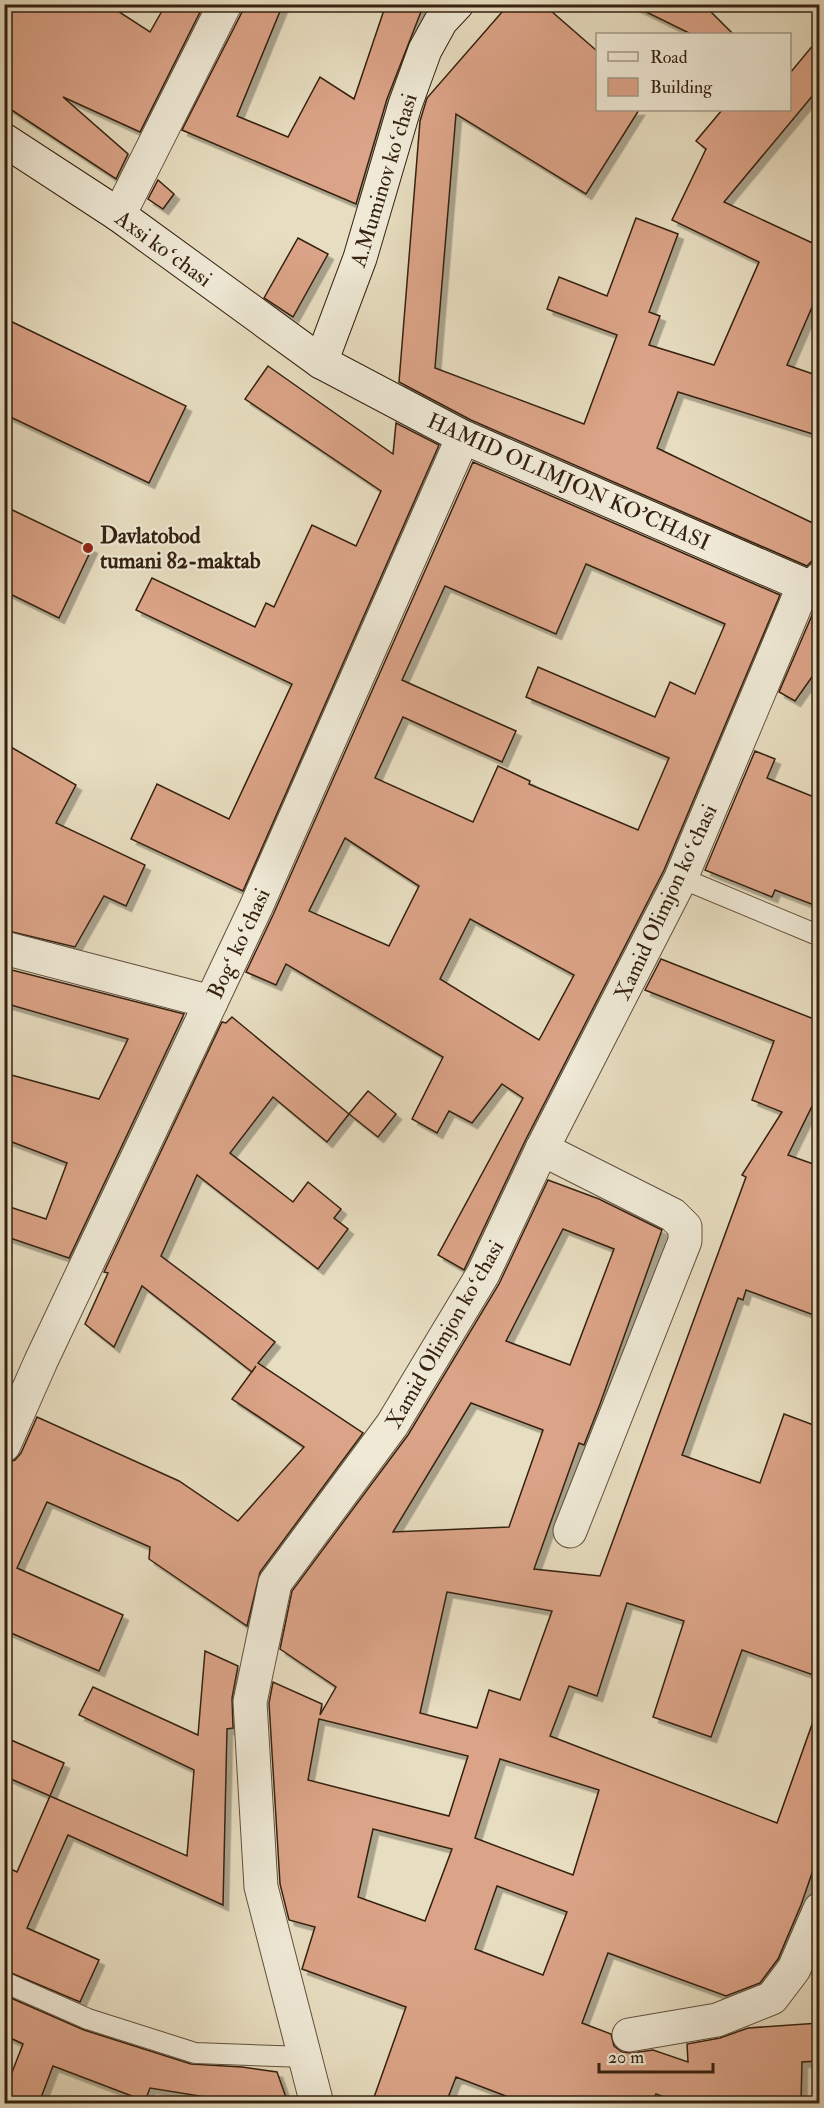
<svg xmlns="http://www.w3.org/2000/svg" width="824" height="2108" font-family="'IM FELL Double Pica',serif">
	<defs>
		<filter id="shadow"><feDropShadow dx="5.5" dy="5.5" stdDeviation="0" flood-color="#0004"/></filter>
	</defs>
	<rect width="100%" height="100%" fill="#e7ddc0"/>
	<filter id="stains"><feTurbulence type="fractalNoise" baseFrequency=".00333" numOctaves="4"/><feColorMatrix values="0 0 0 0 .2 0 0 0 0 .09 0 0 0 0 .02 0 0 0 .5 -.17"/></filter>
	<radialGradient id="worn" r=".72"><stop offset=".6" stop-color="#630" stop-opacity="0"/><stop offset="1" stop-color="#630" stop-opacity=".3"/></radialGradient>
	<g fill="#dba387" stroke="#352110" stroke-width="1.5" fill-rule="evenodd" filter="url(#shadow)">
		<path d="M 4,4 L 107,4 L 150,32 L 166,4 L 204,4 L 140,132 L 63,97 L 128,154 L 116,179 L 4,105 Z"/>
		<path d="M 243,4 L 283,4 L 237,116 L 288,137 L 320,77 L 354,99 L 386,4 L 424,4 L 387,99 L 356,204 L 182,130 L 242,12 Z"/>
		<path d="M 509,4 L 543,4 L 597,51 L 597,110 L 639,110 L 586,194 L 456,114 L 435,368 L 584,424 L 617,335 L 547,309 L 559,277 L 607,296 L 636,218 L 678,234 L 649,312 L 660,316 L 649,345 L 714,365 L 759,262 L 672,220 L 706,149 L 696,141 L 722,110 L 789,110 L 790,73 L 819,38 L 819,88 L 724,202 L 819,246 L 819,291 L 787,365 L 819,376 L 819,436 L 678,392 L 657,448 L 819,526 L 819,558 L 812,561 L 807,566 L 471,420 L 399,382 L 420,121 L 427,98 Z"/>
		<path d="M 630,4 L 703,4 L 733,34 L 691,34 Z"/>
		<path d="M 158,180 L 174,194 L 163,209 L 148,199 Z"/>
		<path d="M 298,238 L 328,254 L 293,317 L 264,298 Z"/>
		<path d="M 4,318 L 186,406 L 149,483 L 4,414 Z"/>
		<path d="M 268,366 L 393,454 L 396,423 L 439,445 L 243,891 L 131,839 L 157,784 L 229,819 L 292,684 L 136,610 L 152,578 L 255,627 L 266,603 L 274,607 L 312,525 L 356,546 L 381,491 L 245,399 Z"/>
		<path d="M 473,462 L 780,595 L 664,870 L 525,1141 L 464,1270 L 438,1255 L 523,1098 L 502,1084 L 472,1123 L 449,1111 L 437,1133 L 412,1119 L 443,1057 L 286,964 L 276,985 L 246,972 L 273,915 ZM 586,564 L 725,624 L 695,694 L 670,682 L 655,717 L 538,667 L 526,697 L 669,758 L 638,830 L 529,784 L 530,781 L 498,766 L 473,822 L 375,778 L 403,717 L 502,762 L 516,731 L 402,680 L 445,586 L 556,634 ZM 345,838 L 419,886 L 389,946 L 309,911 ZM 470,919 L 574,975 L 539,1040 L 440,979 Z"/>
		<path d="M 4,506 L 92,548 L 59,618 L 4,591 Z"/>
		<path d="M 813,613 L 819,615 L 819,667 L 795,701 L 779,692 Z"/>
		<path d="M 4,743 L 76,785 L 56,823 L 145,865 L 126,906 L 104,896 L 75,947 L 4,930 Z"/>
		<path d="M 755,751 L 775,759 L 767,778 L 819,799 L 819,907 L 775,890 L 772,897 L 705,870 Z"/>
		<path d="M 661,959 L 819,1021 L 819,1092 L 788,1155 L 819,1166 L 819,1317 L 746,1290 L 743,1300 L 738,1298 L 682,1455 L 760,1483 L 784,1414 L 819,1427 L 819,1677 L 742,1650 L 711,1737 L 653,1717 L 684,1621 L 627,1603 L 597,1696 L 569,1686 L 550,1736 L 777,1823 L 815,1716 L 819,1717 L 819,1853 L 801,1905 L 778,1959 L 760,1983 L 726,1996 L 608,1953 L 582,2023 L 611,2034 L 614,2046 L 622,2052 L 632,2053 L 653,2050 L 688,2062 L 687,2044 L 720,2038 L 748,2028 L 819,2023 L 819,2061 L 802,2062 L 801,2103 L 681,2103 L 656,2094 L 652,2103 L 524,2103 L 456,2077 L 446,2103 L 372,2103 L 406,2007 L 302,1969 L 315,1927 L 289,1920 L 280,1884 L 269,1703 L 273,1682 L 322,1704 L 320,1715 L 336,1687 L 280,1649 L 292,1591 L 408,1435 L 499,1284 L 548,1180 L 599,1199 L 662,1230 L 600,1404 L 584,1445 L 579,1443 L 534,1569 L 600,1576 L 746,1177 L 742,1175 L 782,1112 L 752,1100 L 774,1041 L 645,990 ZM 563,1229 L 614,1249 L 570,1365 L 506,1341 ZM 471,1403 L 543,1430 L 509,1527 L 393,1532 ZM 447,1592 L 552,1611 L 520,1700 L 489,1690 L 477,1728 L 420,1713 ZM 319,1719 L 468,1756 L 449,1816 L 308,1780 ZM 500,1759 L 599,1790 L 573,1875 L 475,1838 ZM 373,1829 L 452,1849 L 425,1921 L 358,1897 ZM 497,1886 L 567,1912 L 543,1975 L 475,1949 Z"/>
		<path d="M 4,968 L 184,1014 L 69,1258 L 4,1236 L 4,1205 L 46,1219 L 67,1163 L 4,1139 L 4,1073 L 99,1099 L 128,1039 L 4,1003 Z"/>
		<path d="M 232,1017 L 349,1114 L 327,1142 L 273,1097 L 230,1153 L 293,1202 L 308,1182 L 341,1209 L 334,1218 L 348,1229 L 318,1269 L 197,1175 L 161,1256 L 275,1342 L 258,1363 L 363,1433 L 260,1572 L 247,1626 L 149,1559 L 150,1547 L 47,1502 L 17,1568 L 123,1615 L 99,1671 L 4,1630 L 4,1463 L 15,1460 L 21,1453 L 37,1417 L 179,1481 L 238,1521 L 304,1447 L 232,1399 L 256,1366 L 252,1372 L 142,1286 L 114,1347 L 85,1324 L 108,1273 L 104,1272 L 222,1022 L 226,1023 Z"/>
		<path d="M 368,1091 L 396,1114 L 378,1137 L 349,1114 Z"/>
		<path d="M 205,1651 L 238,1666 L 232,1698 L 233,1728 L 227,1729 L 223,1905 L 68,1835 L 27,1928 L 99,1960 L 80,2002 L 4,1970 L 4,1866 L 17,1872 L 50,1796 L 187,1856 L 194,1770 L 79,1715 L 93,1687 L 198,1735 Z"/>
		<path d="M 4,1737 L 64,1763 L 50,1796 L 4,1776 Z"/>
		<path d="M 4,1995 L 84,2030 L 191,2064 L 242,2067 L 277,2072 L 288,2103 L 243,2103 L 150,2088 L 145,2101 L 53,2066 L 39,2103 L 4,2103 L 4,2093 L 23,2044 L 4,2035 Z"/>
	</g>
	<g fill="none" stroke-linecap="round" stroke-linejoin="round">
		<defs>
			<g id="lane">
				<path d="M 804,585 L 820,570"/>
				<path d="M 681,878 L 820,936"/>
				<path d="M 4,1982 L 88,2019 L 195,2053 L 305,2057"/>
			</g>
			<g id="street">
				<path d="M 119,215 L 225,4"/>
				<path d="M 4,948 L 211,1002"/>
				<path d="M 542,1149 L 673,1215 L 685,1227 L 685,1241 L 570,1531"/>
				<path d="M 4,1445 L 41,1361 L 256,907 L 463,437"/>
				<path d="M 629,2035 L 717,2020 L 772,1998 L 794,1969 L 820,1909"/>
				<path d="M 317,2104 L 261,1887 L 250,1702 L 275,1583 L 392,1425 L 483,1274 L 542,1149 L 681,878 L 804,585"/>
			</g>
			<g id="secondary">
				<path d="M 4,140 L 119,215 L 321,362 L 463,437 L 804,585 L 820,596"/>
				<path d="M 321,362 L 360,258 L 405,105 L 425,50 L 441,21 L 457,4"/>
			</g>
		</defs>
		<use href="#lane" stroke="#62503c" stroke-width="22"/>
		<use href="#street" stroke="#62503c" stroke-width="35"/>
		<use href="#secondary" stroke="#352110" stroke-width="35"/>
		<use href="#lane" stroke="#efe9d6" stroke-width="20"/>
		<use href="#street" stroke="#efe9d6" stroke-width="33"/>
		<use href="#secondary" stroke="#efe9d6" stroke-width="33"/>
	</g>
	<circle fill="#8f2418" stroke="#efe9d6" stroke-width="2" cx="88" cy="548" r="6"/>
	<g text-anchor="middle" stroke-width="4.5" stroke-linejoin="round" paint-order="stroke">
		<g font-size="22" fill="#352110" stroke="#efe9d6">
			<text transform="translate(383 180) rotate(-73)" y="8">A.Muminov koʻchasi</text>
			<text transform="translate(164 248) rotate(36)" y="8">Axsi koʻchasi</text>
			<text transform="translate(569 481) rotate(24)" y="8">HAMID OLIMJON KO'CHASI</text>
			<text transform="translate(665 902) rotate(-65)" y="8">Xamid Olimjon koʻchasi</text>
			<text transform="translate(238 943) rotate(-65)" y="8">Bogʻ koʻchasi</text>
			<text transform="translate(444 1334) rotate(-60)" y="8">Xamid Olimjon koʻchasi</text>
		</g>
		<g font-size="22" font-weight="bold" fill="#352110" stroke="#efe9d6" text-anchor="start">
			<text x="100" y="543">Davlatobod<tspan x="100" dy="25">tumani 82-maktab</tspan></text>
		</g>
	</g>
	<rect width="824" height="2108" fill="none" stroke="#e7ddc0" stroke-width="24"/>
	<rect x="6" y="6" width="812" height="2096" fill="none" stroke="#352110" stroke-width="3"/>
	<rect x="12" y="12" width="800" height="2084" fill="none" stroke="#352110" stroke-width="1.5"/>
	<rect x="596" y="33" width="195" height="78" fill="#efe9d6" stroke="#a59987" stroke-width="1.5"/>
	<rect x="608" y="52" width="30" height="9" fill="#efe9d6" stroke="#a59987" stroke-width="1.5"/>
	<text x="650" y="63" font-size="18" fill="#352110">Road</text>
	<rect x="608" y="78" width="30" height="18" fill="#dba387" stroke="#a59987" stroke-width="1.5"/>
	<text x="650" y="93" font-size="18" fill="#352110">Building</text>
	<path d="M599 2063v9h114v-9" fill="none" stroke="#352110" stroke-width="3"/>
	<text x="608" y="2063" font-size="18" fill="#352110" stroke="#efe9d6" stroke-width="4.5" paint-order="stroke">20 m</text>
	<rect width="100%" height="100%" filter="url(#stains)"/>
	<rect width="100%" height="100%" fill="url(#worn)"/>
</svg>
